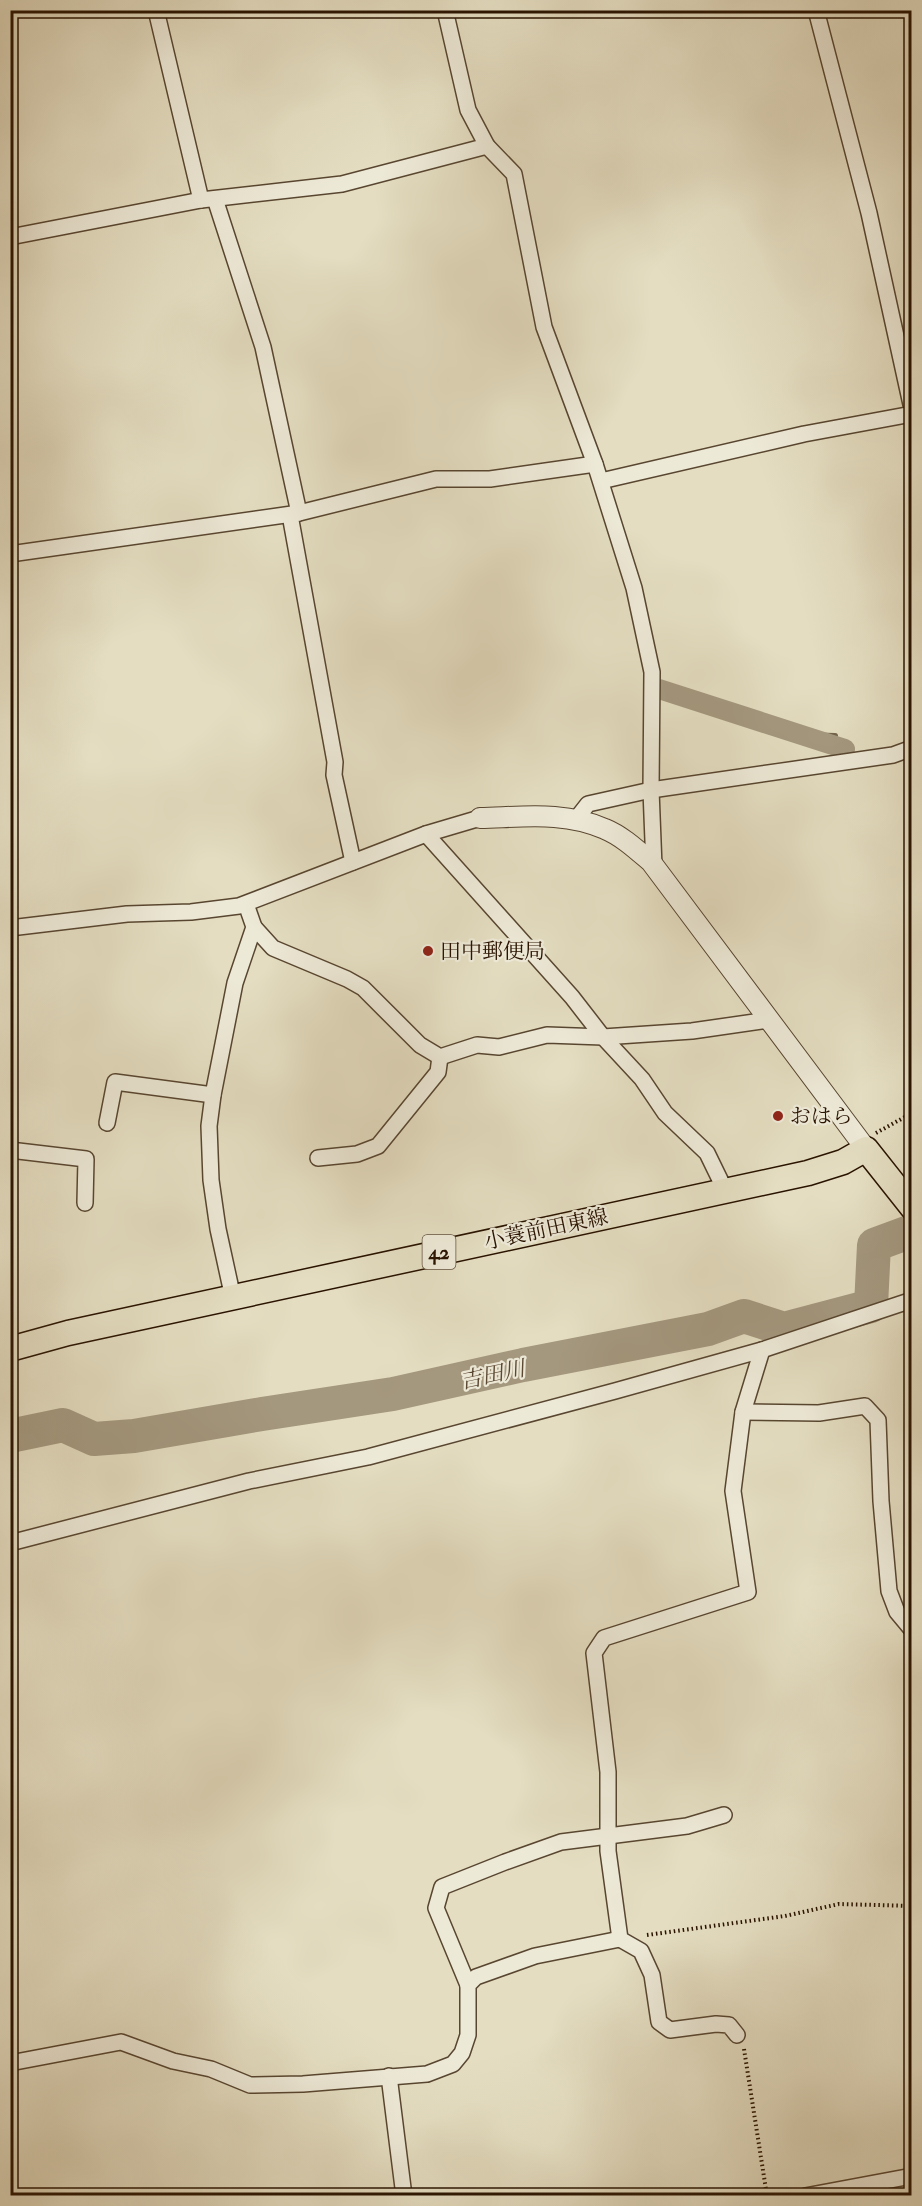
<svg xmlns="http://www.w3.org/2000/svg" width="922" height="2206" font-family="'IM FELL Double Pica','Noto Serif JP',serif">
	<rect width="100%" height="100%" fill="#e4ddc1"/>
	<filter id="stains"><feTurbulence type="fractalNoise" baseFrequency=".00333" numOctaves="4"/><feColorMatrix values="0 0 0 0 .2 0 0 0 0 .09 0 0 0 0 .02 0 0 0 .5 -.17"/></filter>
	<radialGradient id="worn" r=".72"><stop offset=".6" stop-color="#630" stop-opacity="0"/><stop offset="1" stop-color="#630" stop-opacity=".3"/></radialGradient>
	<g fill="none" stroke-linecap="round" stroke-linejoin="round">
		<path stroke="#73634c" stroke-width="6" d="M 802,735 L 835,736"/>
		<path stroke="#a4987f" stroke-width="20" d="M 659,689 L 845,749"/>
		<path stroke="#a4987f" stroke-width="34" d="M 10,1436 L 63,1425 L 94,1439 L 134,1436 L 262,1414 L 393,1394 L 523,1365 L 708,1329 L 744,1316 L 784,1329 L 871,1306 L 874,1245 L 912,1231"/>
		<defs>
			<g id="minor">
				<path d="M 156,10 L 201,200"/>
				<path d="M 445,10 L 468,110 L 487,146 L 514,174 L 544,327 L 595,464 L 634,588 L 652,672 L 651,790 L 654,867"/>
				<path d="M 816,10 L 869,213 L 912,409"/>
				<path d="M 215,199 L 263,347 L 299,513"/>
				<path d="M 10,237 L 201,200 L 342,184 L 487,146"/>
				<path d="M 601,481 L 804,434 L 912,414"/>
				<path d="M 290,515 L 335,762 L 334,775 L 353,862"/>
				<path d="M 10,554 L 299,513 L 436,479 L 490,479 L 595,464"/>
				<path d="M 577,818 L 588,804 L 651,790 L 893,755 L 912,748"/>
				<path d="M 426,834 L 572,997 L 603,1037 L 642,1079 L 665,1113 L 707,1153 L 725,1190"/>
				<path d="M 254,927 L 273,948 L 347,979 L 363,988 L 420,1045 L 440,1057 L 477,1045 L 499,1047 L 547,1035 L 603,1037 L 692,1031 L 768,1020"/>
				<path d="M 10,928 L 127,914 L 191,912 L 239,906 L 426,834 L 480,818"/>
				<path d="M 107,1123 L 115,1082 L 213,1095"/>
				<path d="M 10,1150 L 86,1159 L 85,1203"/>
				<path d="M 318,1158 L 357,1154 L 378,1146 L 438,1072 L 440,1057"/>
				<path d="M 233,1298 L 218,1229 L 211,1180 L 209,1126 L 213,1095 L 235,983 L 254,927 L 246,904"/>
				<path d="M 743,1412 L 819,1413 L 865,1406 L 878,1420 L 881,1501 L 889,1591 L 897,1612 L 912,1630"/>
				<path d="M 10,1543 L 249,1481 L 368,1457 L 615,1391 L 762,1350 L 912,1300"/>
				<path d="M 468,1985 L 436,1908 L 442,1887 L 505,1862 L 561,1842 L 687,1826 L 724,1815"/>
				<path d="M 737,2035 L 729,2025 L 716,2024 L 670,2030 L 659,2022 L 652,1975 L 641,1951 L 620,1939 L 608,1851 L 608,1772 L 594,1653 L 604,1638 L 748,1592 L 733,1491 L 743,1412 L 762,1350"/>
				<path d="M 10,2063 L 121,2042 L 173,2061 L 211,2069 L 250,2085 L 303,2084 L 427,2074 L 453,2064 L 462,2053 L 468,2035 L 468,1985 L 476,1977 L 535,1956 L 620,1939"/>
				<path d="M 389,2076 L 404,2196"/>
				<path d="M 805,2196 L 912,2176"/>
			</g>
			<path id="tertiary" d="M 480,818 C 523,817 565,811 605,829 C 622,836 637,850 651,862 L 866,1149"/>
			<path id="primary" d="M 10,1349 L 68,1333 L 808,1173 L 843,1162 L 866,1149 L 912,1207"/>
		</defs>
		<use href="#minor" stroke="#584630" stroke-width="18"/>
		<use href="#tertiary" stroke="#584630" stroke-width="22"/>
		<use href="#primary" stroke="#291300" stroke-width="27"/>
		<g stroke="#291300" stroke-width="4" stroke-dasharray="1.5 3" stroke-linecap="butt">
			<path d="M 876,1133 L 912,1113"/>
			<path d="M 647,1935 L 785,1916 L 839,1904 L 912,1906"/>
			<path d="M 744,2049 L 767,2196"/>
		</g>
		<use href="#minor" stroke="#ede9d7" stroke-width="15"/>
		<use href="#tertiary" stroke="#ede9d7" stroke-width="20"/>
		<use href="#primary" stroke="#e4ddc1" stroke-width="24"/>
	</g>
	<g fill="#8f2418" stroke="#ede9d7" stroke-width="2">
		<circle cx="428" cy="951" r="6"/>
		<circle cx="778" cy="1116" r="6"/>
	</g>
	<g text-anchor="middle" stroke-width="4.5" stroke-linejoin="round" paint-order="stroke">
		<rect fill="#ede9d7" stroke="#645340" stroke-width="1.5" x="422.5" y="1235" width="33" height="34" rx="4.5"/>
		<g font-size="20" font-weight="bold" fill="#291300">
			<text x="439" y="1259">42</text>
		</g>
		<g font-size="21" fill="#291300" stroke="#ede9d7" text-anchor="start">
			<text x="440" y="958">田中郵便局</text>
			<text x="790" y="1123">おはら</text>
		</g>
		<g font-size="21" fill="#291300" stroke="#ede9d7">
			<text transform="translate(546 1229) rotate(-12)" y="7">小蓑前田東線</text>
		</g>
		<g font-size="22" font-style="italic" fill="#5a4833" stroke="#ede9d7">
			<text transform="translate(492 1374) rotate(-12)" y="8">吉田川</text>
		</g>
	</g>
	<rect width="922" height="2206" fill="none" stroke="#e4ddc1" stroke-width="36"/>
	<rect x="12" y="12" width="898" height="2182" fill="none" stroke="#291300" stroke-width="3"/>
	<rect x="18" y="18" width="886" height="2170" fill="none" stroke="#291300" stroke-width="1.5"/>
	<rect width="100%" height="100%" filter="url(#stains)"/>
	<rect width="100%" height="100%" fill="url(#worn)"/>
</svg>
